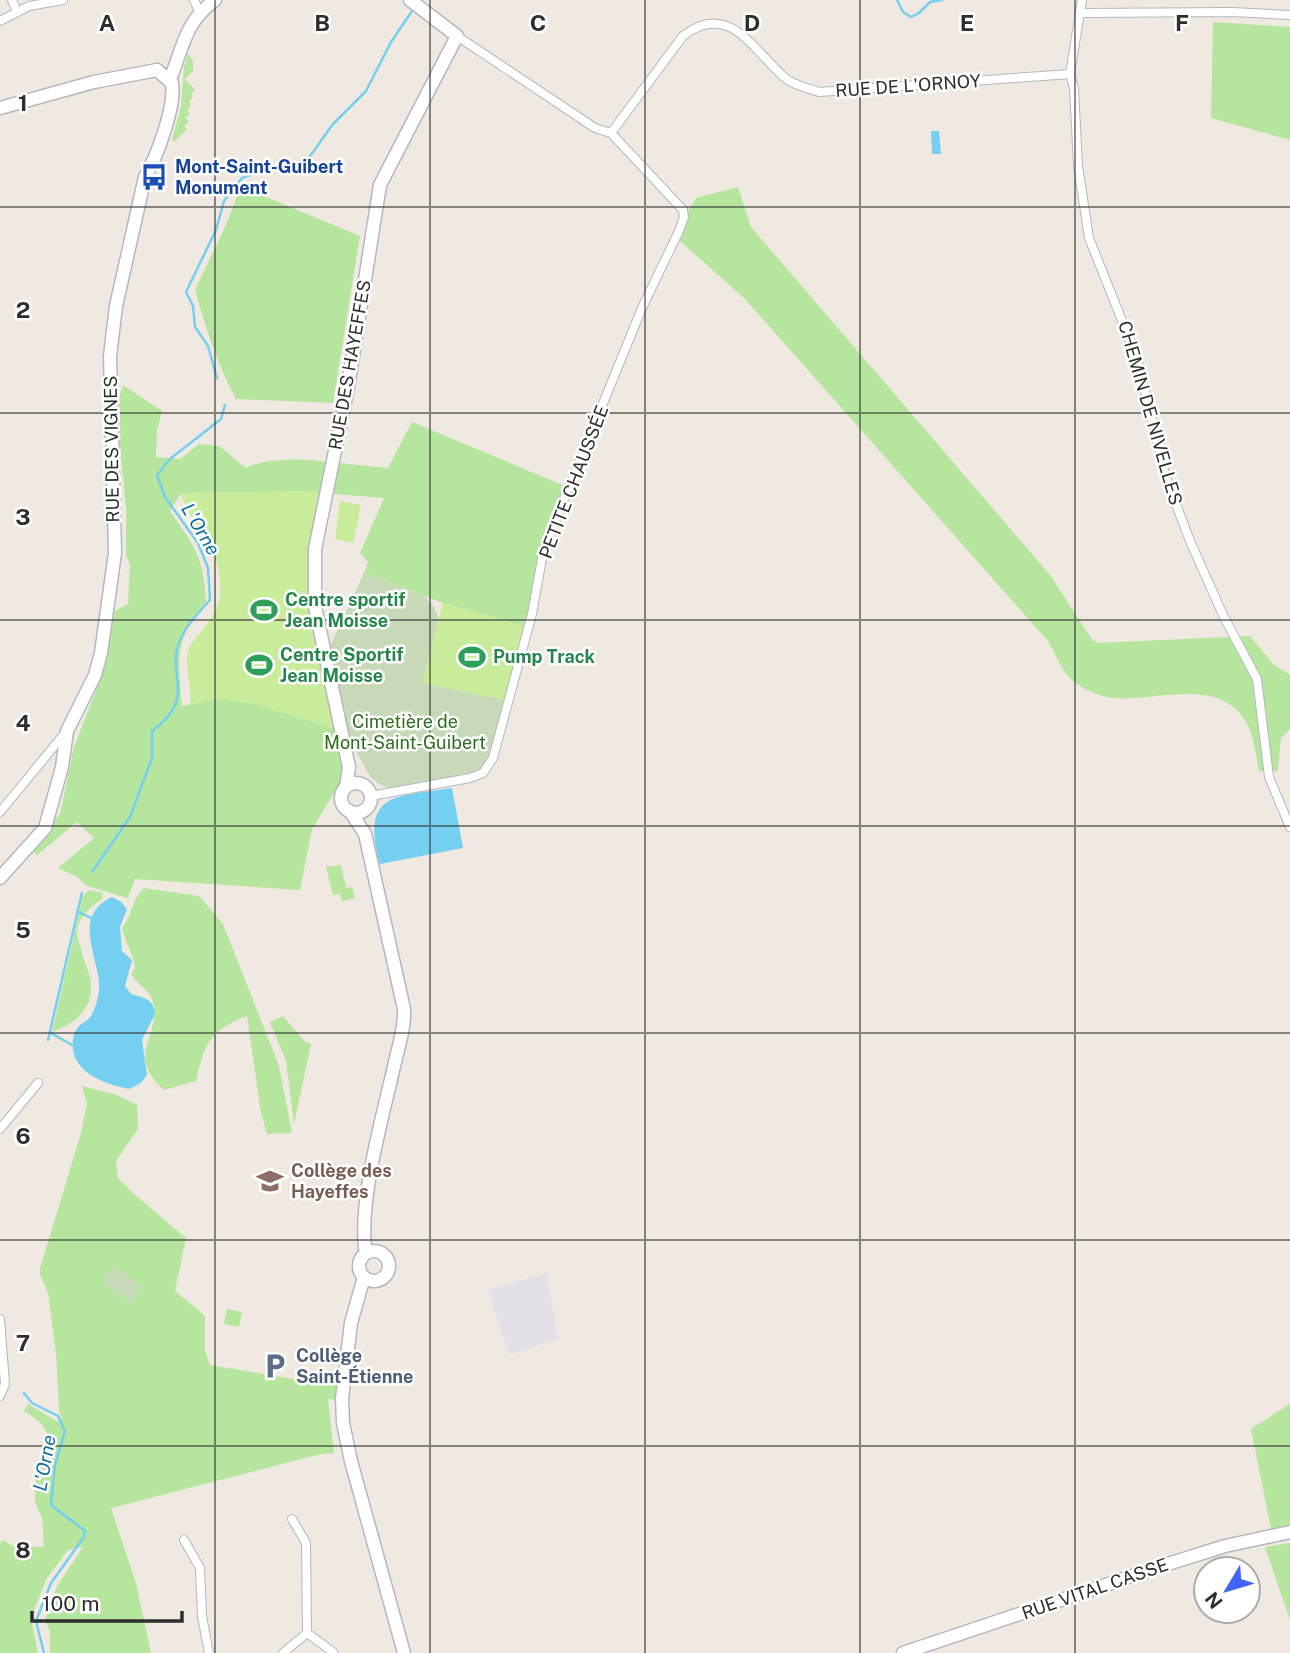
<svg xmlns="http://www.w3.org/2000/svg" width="1290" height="1653" font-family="'Public Sans',sans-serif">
	<rect width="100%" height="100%" fill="#efe9e1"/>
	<path fill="#e3e1e8" d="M 547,1273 L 558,1339 L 509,1355 L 488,1290 Z"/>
	<g fill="#b6e59e">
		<path d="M 1213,22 L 1290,27 L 1290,140 L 1211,118 Z"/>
		<path d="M 188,54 L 193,61 L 193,71 L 185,79 L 195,89 L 191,94 L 193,97 L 189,102 L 191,105 L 187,110 L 190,113 L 185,118 L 189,121 L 184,126 L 187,129 L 175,141 L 172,140 L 181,107 L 184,68 Z"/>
		<path d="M 738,187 L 751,227 L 1050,575 L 1091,638 L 1097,643 L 1250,636 L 1273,664 L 1290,675 L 1290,729 L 1281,738 L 1278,771 L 1259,771 C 1256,756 1254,737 1247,724 C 1221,675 1155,702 1113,698 C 1099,697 1080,688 1070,678 C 1061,669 1055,653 1048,641 L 745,299 L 680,241 C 678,225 688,211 696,198 Z"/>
		<path d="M 249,188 L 266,197 L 360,236 L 333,403 L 236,399 C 217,364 206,328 195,290 L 225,227 L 237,196 Z"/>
		<path d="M 123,385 L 162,411 L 157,430 L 156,457 L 180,459 L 199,444 L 219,446 L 246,468 C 265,458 304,458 325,462 L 320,491 L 181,493 L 170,511 C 195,547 204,557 206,602 C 174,637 178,662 182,706 L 216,699 L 253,703 L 335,729 L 344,777 L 312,829 L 300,890 L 135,879 L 128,898 L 87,886 L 76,876 L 58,868 L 94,838 L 77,822 L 37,855 L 31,850 L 60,814 L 74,747 L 105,667 L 115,611 L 128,604 L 130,565 L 126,555 L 126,508 L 120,448 L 119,398 Z"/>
		<path d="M 412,422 L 565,486 L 524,626 L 443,603 L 364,573 L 368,562 L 360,553 L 384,498 L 334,494 L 339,463 L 388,468 Z"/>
		<path d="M 341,865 L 346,888 L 352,887 L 355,898 L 342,901 L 340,894 L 333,895 L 326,867 Z"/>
		<path d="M 144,888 L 199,896 L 223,924 L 279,1066 L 292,1133 L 267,1134 L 261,1113 L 247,1016 C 209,1031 205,1043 196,1081 L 164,1090 C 123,1054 164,1035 152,999 C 148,989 136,983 131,974 L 135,968 C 133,954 125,942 122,928 C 132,916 132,899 144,888 Z"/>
		<path d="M 90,890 L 103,893 L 102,899 C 90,907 78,917 77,933 C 77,939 81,947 82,954 C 85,964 91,976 91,985 C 93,1010 72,1025 52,1032 L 83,896 Z"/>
		<path d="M 283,1016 L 305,1042 L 311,1044 L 294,1124 L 286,1061 L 270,1022 Z"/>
		<path d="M 82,1086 L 117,1095 L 137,1105 L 138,1129 L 116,1161 L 118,1178 L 134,1194 L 186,1238 L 175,1291 L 205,1316 L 205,1350 L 210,1365 L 323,1384 L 334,1372 L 340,1376 L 337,1400 L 328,1399 L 334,1453 L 321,1454 L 111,1508 L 136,1583 L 151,1653 L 50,1653 L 50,1632 L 45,1620 L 57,1586 L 83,1547 L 68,1550 L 47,1578 L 31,1618 L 38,1653 L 0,1653 L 0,1543 L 3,1540 L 13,1546 L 44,1547 C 43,1537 43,1528 42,1519 C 40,1512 35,1505 35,1498 C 32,1457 73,1440 24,1411 L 28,1404 L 58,1422 L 62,1419 L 59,1411 L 56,1353 L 48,1293 L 39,1272 L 81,1133 L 87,1104 Z"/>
		<path d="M 227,1309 L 242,1312 L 239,1327 L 224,1324 Z"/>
		<path d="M 1290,1404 L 1290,1524 L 1271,1529 L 1251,1429 Z"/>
		<path d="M 1290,1543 L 1290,1620 L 1265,1547 Z"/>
	</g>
	<g fill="#c8d9b8">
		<path d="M 364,573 L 424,596 L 433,605 L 439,618 L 422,683 L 505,700 L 488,759 L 483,767 L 468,775 L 390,789 L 379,784 L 371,778 L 357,753 L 350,737 L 330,646 Z"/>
		<path d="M 113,1266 L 142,1287 L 131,1303 L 102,1282 Z"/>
	</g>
	<g fill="#c9ec9a">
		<path d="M 320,491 L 310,548 L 312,617 L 335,729 L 253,703 L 216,699 L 190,705 C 192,688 186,672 187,656 C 188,647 194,640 200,633 C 219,610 225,594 217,564 C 210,538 188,519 181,493 Z"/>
		<path d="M 340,501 L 361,505 L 353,543 L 335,539 Z"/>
		<path d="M 443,603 L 524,626 L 505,700 L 422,683 Z"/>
	</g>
	<g fill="#75cff0">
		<path d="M 931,131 L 939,131 L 941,154 L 932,154 Z"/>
		<path d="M 452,788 L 463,848 L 380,864 C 360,791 396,797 452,788 Z"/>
		<path d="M 112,897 L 121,902 L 127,909 L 120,927 L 122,951 L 132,960 L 125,986 L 131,994 C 144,998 153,998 155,1014 L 142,1040 L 147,1075 L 141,1083 L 129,1089 C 110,1085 83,1077 75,1057 C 71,1048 72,1033 79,1026 C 83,1022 88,1021 91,1016 C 95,1009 98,999 99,990 C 102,962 69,917 112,897 Z"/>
	</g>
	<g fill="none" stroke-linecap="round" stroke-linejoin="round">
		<g stroke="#75cff0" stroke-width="2.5">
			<path d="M 897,0 L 903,12 L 911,17 L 919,13 L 930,2 L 942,0"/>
			<path d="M 217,378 L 208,346 L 195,327 L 193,306 L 186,292 L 216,230 L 224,201 L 242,178 L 273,167 L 283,167 L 308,159 L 333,124 L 366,91 L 391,42 L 412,11"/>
			<path d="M 92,872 L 130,817 L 152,758 L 152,731 C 201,695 162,675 182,636 C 188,623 200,611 210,600 L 208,568 L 198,543 L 165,497 L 157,475 L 170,459 L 221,419 L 225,405"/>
			<path d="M 77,911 L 93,919"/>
			<path d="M 51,1033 L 72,1045"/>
			<path d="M 48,1040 L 82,893"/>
			<path d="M 24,1393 L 32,1403 L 58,1416 L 65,1431 L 55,1465 L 51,1505 L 85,1531 L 84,1537 L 51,1583 L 36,1621 L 44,1653"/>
		</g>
		<defs>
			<g id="street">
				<path d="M 12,0 L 17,12"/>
				<path d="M 194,0 L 199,11"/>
				<path d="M 1082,0 L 1070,74 L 1074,88 L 1078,166 L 1089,238 L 1137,358 L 1166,478 L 1190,541 L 1223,615 L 1257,679 L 1269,777 L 1290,827"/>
				<path d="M 1081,13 L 1232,12 L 1290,15"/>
				<path d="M 0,21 L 29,6 L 63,0"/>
				<path d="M 457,36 L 595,128 L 611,133 L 683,36 C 729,0 753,50 784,77 C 793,85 807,88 819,92 L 1070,74"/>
				<path d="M 371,796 L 470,778 L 483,773 L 493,758 L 532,614 L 543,553 L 550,533 L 642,308 L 679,231 L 684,217 L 683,210 L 611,133"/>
				<path d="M 0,812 L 65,733"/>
				<path d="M 0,1129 L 38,1083"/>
				<path d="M 0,1319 L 5,1384 L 0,1396"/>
				<path d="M 184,1540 L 200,1568 L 202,1616 L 209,1653"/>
				<path d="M 307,1633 L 333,1652"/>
				<path d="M 283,1653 L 307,1633 L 306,1543 L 292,1519"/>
			</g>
			<g id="secondary">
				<path d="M 170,79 C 184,46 184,23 215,0"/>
				<path d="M 0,108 L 94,82 L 157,70"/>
				<circle cx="356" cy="798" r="15"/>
				<path d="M 346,787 L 349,767 L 315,607 L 315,549 L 348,387 L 380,185 L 457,36 L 410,0"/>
				<path d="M 350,811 L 365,834 L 404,1009 C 405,1027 399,1045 395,1062 C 384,1112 357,1204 366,1253"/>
				<path d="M 0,878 L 45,828 L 62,767 L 67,731 L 95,675 L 101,653 L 115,553 L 110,356 L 116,306 L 145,177 C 157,156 176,106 172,83 L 157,70"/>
				<circle cx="374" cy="1266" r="15"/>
				<path d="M 364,1277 L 351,1323 L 342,1399 L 343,1423 L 351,1461 L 404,1653"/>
				<path d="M 903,1653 L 1171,1563 L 1225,1546 L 1290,1532"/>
			</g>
		</defs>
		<use href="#street" stroke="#b4b7c1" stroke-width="10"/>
		<use href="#secondary" stroke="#b4b7c1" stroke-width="15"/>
		<use href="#street" stroke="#fff" stroke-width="8"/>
		<use href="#secondary" stroke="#fff" stroke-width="12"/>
	</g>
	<path fill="none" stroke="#2e2e2e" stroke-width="2" stroke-opacity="0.55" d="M 215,0 L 215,1653M 430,0 L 430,1653M 645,0 L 645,1653M 860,0 L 860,1653M 1075,0 L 1075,1653M 0,207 L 1290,207M 0,413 L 1290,413M 0,620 L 1290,620M 0,826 L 1290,826M 0,1033 L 1290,1033M 0,1240 L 1290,1240M 0,1446 L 1290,1446"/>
	<defs>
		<symbol id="bus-bare" viewBox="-9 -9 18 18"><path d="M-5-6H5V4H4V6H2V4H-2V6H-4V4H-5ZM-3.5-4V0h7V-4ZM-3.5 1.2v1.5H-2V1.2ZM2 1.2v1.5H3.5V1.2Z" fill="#1a4fb4" stroke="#fff" stroke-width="2.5" paint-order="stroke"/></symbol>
		<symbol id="stadium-bare" viewBox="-9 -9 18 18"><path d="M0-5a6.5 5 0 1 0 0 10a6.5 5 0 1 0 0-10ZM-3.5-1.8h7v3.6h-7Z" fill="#2e9e5b" stroke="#fff" stroke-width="2.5" paint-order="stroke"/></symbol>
		<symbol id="school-bare" viewBox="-9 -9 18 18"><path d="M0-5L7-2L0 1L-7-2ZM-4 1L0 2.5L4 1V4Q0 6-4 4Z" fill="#8d6e63" stroke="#fff" stroke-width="2.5" paint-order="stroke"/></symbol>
		<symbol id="parking-bare" viewBox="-9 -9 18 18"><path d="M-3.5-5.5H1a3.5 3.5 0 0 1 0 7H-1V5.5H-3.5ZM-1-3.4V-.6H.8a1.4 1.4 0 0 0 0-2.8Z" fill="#5c6f8a" stroke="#fff" stroke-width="2.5" paint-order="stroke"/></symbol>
	</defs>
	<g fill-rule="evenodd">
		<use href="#bus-bare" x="135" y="158" width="38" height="38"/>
		<use href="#stadium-bare" x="245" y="591" width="38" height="38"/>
		<use href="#stadium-bare" x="453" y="638" width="38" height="38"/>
		<use href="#stadium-bare" x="240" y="646" width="38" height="38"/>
		<use href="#school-bare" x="251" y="1162" width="38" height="38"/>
		<use href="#parking-bare" x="256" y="1347" width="38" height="38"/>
	</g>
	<g text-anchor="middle" stroke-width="5" stroke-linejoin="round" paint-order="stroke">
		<g font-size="18" fill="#2e2e2e" stroke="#fff">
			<text transform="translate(908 86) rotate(-4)" y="6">RUE DE L'ORNOY</text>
			<text transform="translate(350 365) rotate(-80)" y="6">RUE DES HAYEFFES</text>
			<text transform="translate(1150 413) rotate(74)" y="6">CHEMIN DE NIVELLES</text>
			<text transform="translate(112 449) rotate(-91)" y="6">RUE DES VIGNES</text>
			<text transform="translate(574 482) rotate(-69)" y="6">PETITE CHAUSSÉE</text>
			<text transform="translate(1095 1589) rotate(-19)" y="6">RUE VITAL CASSE</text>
		</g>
		<g font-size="18" font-weight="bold" fill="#164399" stroke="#fff" text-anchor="start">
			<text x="175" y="173">Mont-Saint-Guibert<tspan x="175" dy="21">Monument</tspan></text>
		</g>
		<g font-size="18" font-weight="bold" fill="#27864d" stroke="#fff" text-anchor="start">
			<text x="285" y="606">Centre sportif<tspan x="285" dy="21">Jean Moisse</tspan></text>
			<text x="280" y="661">Centre Sportif<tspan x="280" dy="21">Jean Moisse</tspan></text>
			<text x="493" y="663">Pump Track</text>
		</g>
		<g font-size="18" fill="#2c6e1b" stroke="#fff">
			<text x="405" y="728">Cimetière de<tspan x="405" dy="21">Mont-Saint-Guibert</tspan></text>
		</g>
		<g font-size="18" font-weight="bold" fill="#785e54" stroke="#fff" text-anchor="start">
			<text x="291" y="1177">Collège des<tspan x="291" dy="21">Hayeffes</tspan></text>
		</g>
		<g font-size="18" font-weight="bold" fill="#4e5e75" stroke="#fff" text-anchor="start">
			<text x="296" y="1362">Collège<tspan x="296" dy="21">Saint-Étienne</tspan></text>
		</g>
		<g font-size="19" font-style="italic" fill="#0d6fa3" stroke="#fff">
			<text transform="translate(201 529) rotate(59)" y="7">L'Orne</text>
			<text transform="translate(44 1463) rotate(-80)" y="7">L'Orne</text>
		</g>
	</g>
	<g font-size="23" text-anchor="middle" font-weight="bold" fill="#2e2e2e" stroke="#fff" stroke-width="5" stroke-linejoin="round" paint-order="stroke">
		<text x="107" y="31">A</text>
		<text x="322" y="31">B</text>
		<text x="538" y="31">C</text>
		<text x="752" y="31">D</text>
		<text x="967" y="31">E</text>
		<text x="1182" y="31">F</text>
		<text x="23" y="111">1</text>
		<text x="23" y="318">2</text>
		<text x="23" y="525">3</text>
		<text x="23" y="731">4</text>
		<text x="23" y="938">5</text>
		<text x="23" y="1144">6</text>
		<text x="23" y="1351">7</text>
		<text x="23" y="1558">8</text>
	</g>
	<g transform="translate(1227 1590) rotate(232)"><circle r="33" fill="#ffffff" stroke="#ababab" stroke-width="2"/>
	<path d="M0-5L12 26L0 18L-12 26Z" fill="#4264fb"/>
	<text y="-10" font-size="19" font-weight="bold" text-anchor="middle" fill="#2e2e2e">N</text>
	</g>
	<path d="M32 1611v10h150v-10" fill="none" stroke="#2e2e2e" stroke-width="3.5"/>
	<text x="42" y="1611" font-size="21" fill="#2e2e2e" stroke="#ffffff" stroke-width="5" paint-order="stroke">100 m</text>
</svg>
